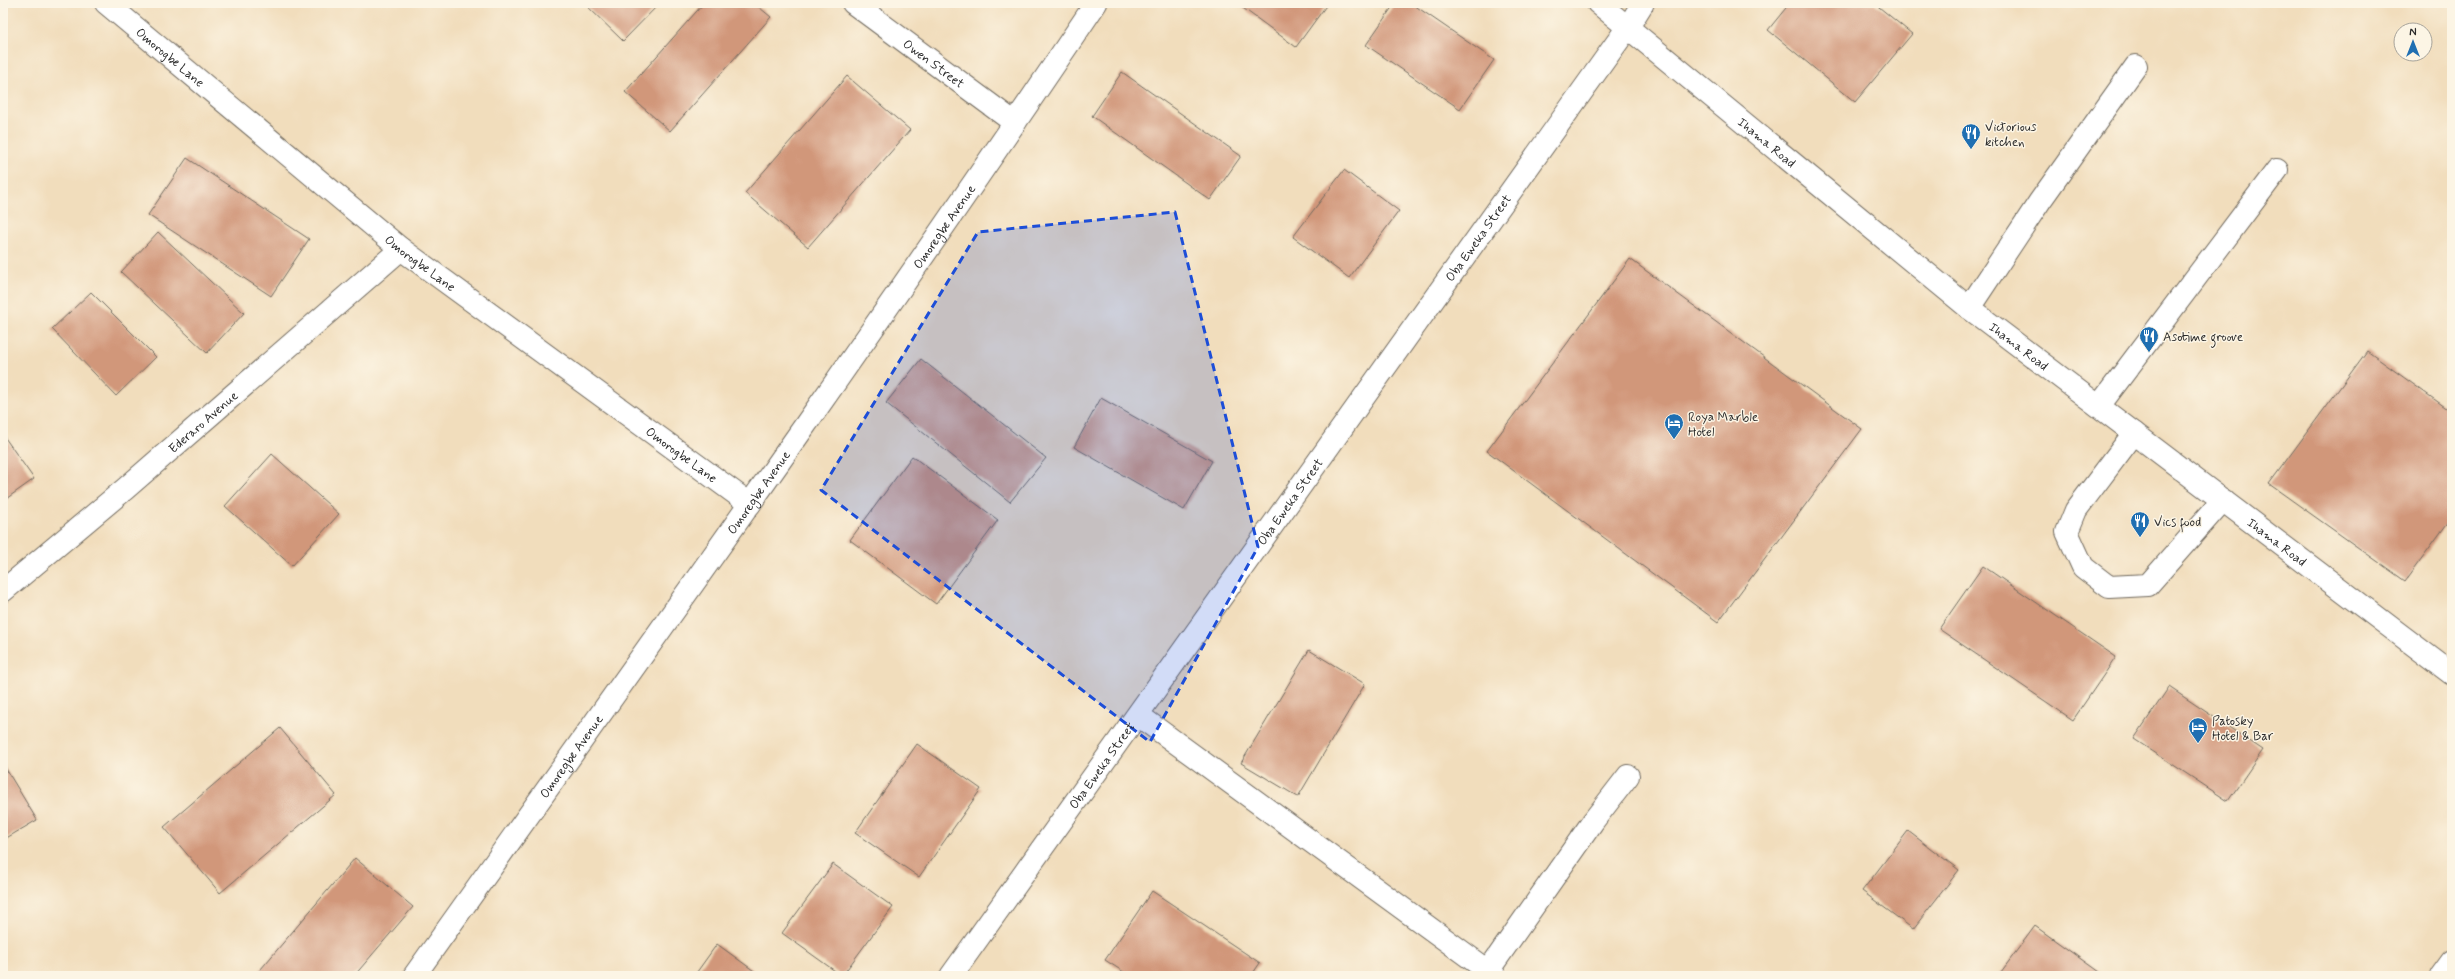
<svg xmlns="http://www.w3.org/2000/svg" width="2455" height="979" font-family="Mynerve,sans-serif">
	<rect width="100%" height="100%" fill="#fcf5e5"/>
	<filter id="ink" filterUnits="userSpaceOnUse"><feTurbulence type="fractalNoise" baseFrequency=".025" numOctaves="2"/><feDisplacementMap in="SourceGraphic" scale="8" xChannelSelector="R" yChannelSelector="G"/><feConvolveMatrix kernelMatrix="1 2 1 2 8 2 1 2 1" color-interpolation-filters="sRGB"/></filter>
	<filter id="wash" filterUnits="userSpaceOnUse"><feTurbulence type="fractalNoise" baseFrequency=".012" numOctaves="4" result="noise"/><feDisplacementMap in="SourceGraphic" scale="16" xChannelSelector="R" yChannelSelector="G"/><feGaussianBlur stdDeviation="0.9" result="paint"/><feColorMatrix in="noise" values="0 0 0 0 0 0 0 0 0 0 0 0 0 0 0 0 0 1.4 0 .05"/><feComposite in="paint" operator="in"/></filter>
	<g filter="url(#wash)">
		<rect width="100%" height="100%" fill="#f1ddbc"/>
		<g id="blocks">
			<g fill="#d1977a">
				<path d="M 584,3 L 660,3 L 623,41 Z"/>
				<path d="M 704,3 L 754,3 L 771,17 L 670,131 L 625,92 Z"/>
				<path d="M 1236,3 L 1328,3 L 1296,47 Z"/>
				<path d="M 1395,3 L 1411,3 L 1494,60 L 1460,109 L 1366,45 Z"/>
				<path d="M 1790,3 L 1874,3 L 1912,34 L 1855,102 L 1768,30 Z"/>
				<path d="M 1122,72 L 1241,156 L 1210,200 L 1092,116 Z"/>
				<path d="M 847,76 L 910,130 L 808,247 L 745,193 Z"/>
				<path d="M 187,158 L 309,239 L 271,296 L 148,215 Z"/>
				<path d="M 1344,170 L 1399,211 L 1349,278 L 1293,237 Z"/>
				<path d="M 158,232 L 244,313 L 207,353 L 121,272 Z"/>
				<path d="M 1630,259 L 1862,429 L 1718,622 L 1487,451 Z"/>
				<path d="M 91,292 L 156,357 L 116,396 L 52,329 Z"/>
				<path d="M 2367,351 L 2452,412 L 2452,517 L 2405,581 L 2269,484 Z"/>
				<path d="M 921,359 L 1046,458 L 1010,502 L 886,403 Z"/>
				<path d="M 1101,398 L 1212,461 L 1184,510 L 1074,447 Z"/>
				<path d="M 3,435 L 34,479 L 3,501 Z"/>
				<path d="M 272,454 L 339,514 L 292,566 L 225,506 Z"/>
				<path d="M 912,456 L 998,520 L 936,604 L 850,540 Z"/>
				<path d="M 1983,566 L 2116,657 L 2073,720 L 1939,629 Z"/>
				<path d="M 1309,650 L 1365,684 L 1298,797 L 1241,763 Z"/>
				<path d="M 2169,687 L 2263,750 L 2228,801 L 2134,739 Z"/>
				<path d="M 280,728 L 336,795 L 220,893 L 164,827 Z"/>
				<path d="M 917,744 L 981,789 L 919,877 L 855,833 Z"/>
				<path d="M 3,764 L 37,820 L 3,840 Z"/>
				<path d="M 1908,831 L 1959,870 L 1913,929 L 1862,891 Z"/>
				<path d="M 355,858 L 413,907 L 354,976 L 255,976 Z"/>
				<path d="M 833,864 L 893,907 L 842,976 L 782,933 Z"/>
				<path d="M 1152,891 L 1260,963 L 1251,976 L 1130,976 L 1105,960 Z"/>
				<path d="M 2035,926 L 2099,972 L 2096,976 L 1998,976 Z"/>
				<path d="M 717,944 L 761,976 L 694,976 Z"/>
			</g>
		</g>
	</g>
	<g filter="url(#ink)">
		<use href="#blocks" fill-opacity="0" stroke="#70695e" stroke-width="1"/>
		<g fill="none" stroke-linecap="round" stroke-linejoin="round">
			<defs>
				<g id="lane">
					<path d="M 1969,308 L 2040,201 L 2136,66"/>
					<path d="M 2099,406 L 2277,170"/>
					<path d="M 2134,433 L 2076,510 L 2067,532 L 2083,567 L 2109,587 L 2148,585 L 2223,500"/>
				</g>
				<g id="street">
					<path id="s1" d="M 106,3 L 401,249 L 750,504"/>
					<path id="s2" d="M 853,3 L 1015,123"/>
					<path id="s3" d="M 1598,3 L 1969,308 L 2452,674"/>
					<path id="s4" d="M 3,591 L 125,489 L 401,249"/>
					<path d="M 1138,715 L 1495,976"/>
					<path d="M 1488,971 L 1594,820 L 1628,776"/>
					<path id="s5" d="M 414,976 C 644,653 875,332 1096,3"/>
					<path id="s6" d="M 951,976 L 1628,27 L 1643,3"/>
					<path d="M 2441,976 L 2452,961"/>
				</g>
			</defs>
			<use href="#lane" stroke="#70695e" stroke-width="24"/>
			<use href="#street" stroke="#70695e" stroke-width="24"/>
			<use href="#lane" stroke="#fff" stroke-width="22"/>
			<use href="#street" stroke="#fff" stroke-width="22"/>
		</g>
	</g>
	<path fill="#1d4ed8" fill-opacity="0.2" stroke="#1d4ed8" stroke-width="3" stroke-dasharray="8 5" stroke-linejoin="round" d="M 1175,212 L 1258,547 L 1150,742 L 821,490 L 978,232 Z"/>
	<defs>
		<symbol id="restaurant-pin" viewBox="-11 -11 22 30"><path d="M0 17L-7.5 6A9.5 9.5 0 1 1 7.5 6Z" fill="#1f6fb2" stroke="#fcf5e5"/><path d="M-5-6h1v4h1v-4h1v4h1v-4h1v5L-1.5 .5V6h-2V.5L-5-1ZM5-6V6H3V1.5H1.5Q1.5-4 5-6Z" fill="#fff"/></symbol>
		<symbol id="hotel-pin" viewBox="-11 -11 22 30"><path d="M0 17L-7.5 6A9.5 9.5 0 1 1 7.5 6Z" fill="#1f6fb2" stroke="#fcf5e5"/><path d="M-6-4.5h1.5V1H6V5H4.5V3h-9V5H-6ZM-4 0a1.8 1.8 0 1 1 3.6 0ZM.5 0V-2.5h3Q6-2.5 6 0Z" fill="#fff"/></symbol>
	</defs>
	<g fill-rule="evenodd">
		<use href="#restaurant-pin" x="1960" y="122" width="22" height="30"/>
		<use href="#restaurant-pin" x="2138" y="325" width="22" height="30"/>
		<use href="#hotel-pin" x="1663" y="412" width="22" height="30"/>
		<use href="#restaurant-pin" x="2129" y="510" width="22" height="30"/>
		<use href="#hotel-pin" x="2187" y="716" width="22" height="30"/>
	</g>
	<g text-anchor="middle" stroke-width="3" stroke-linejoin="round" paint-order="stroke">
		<g font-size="13" fill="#2b2b2b" stroke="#fcf5e5">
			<text dy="5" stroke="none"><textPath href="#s1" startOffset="84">Omorogbe Lane</textPath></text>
			<text dy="5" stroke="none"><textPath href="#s2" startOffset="101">Owen Street</textPath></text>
			<text dy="5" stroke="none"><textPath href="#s3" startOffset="219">Ihama Road</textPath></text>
			<text dy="5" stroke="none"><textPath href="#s5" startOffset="918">Omoregbe Avenue</textPath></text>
			<text dy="5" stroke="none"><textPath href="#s6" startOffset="907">Oba Eweka Street</textPath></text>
			<text dy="5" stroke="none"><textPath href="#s1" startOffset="408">Omorogbe Lane</textPath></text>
			<text dy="5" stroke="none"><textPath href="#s3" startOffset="543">Ihama Road</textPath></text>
			<text dy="5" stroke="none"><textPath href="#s4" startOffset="262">Ederaro Avenue</textPath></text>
			<text dy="5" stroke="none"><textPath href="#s1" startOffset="732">Omorogbe Lane</textPath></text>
			<text dy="5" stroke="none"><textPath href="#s5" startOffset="594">Omoregbe Avenue</textPath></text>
			<text dy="5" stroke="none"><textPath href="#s6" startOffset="583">Oba Eweka Street</textPath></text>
			<text dy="5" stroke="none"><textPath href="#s3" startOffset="867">Ihama Road</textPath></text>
			<text dy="5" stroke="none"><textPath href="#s5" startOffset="270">Omoregbe Avenue</textPath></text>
			<text dy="5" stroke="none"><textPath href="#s6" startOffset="259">Oba Eweka Street</textPath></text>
		</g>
		<g font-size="13" fill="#2b2b2b" stroke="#fcf5e5" text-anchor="start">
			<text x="1985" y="131">Victorious<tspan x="1985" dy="15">kitchen</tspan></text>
			<text x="2163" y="341">Asotime groove</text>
			<text x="1688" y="421">Roya Marble<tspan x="1688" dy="15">Hotel</tspan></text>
			<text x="2154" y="526">Vics food</text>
			<text x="2212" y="725">Patosky<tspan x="2212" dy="15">Hotel &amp; Bar</tspan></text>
		</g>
	</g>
	<rect width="2455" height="979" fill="none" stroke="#fcf5e5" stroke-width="16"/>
	<g transform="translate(2413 42)"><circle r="19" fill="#fcf5e5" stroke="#a8a49b"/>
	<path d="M0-3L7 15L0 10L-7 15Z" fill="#1f6fb2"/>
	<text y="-6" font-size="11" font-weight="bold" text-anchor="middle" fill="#2b2b2b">N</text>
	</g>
</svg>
